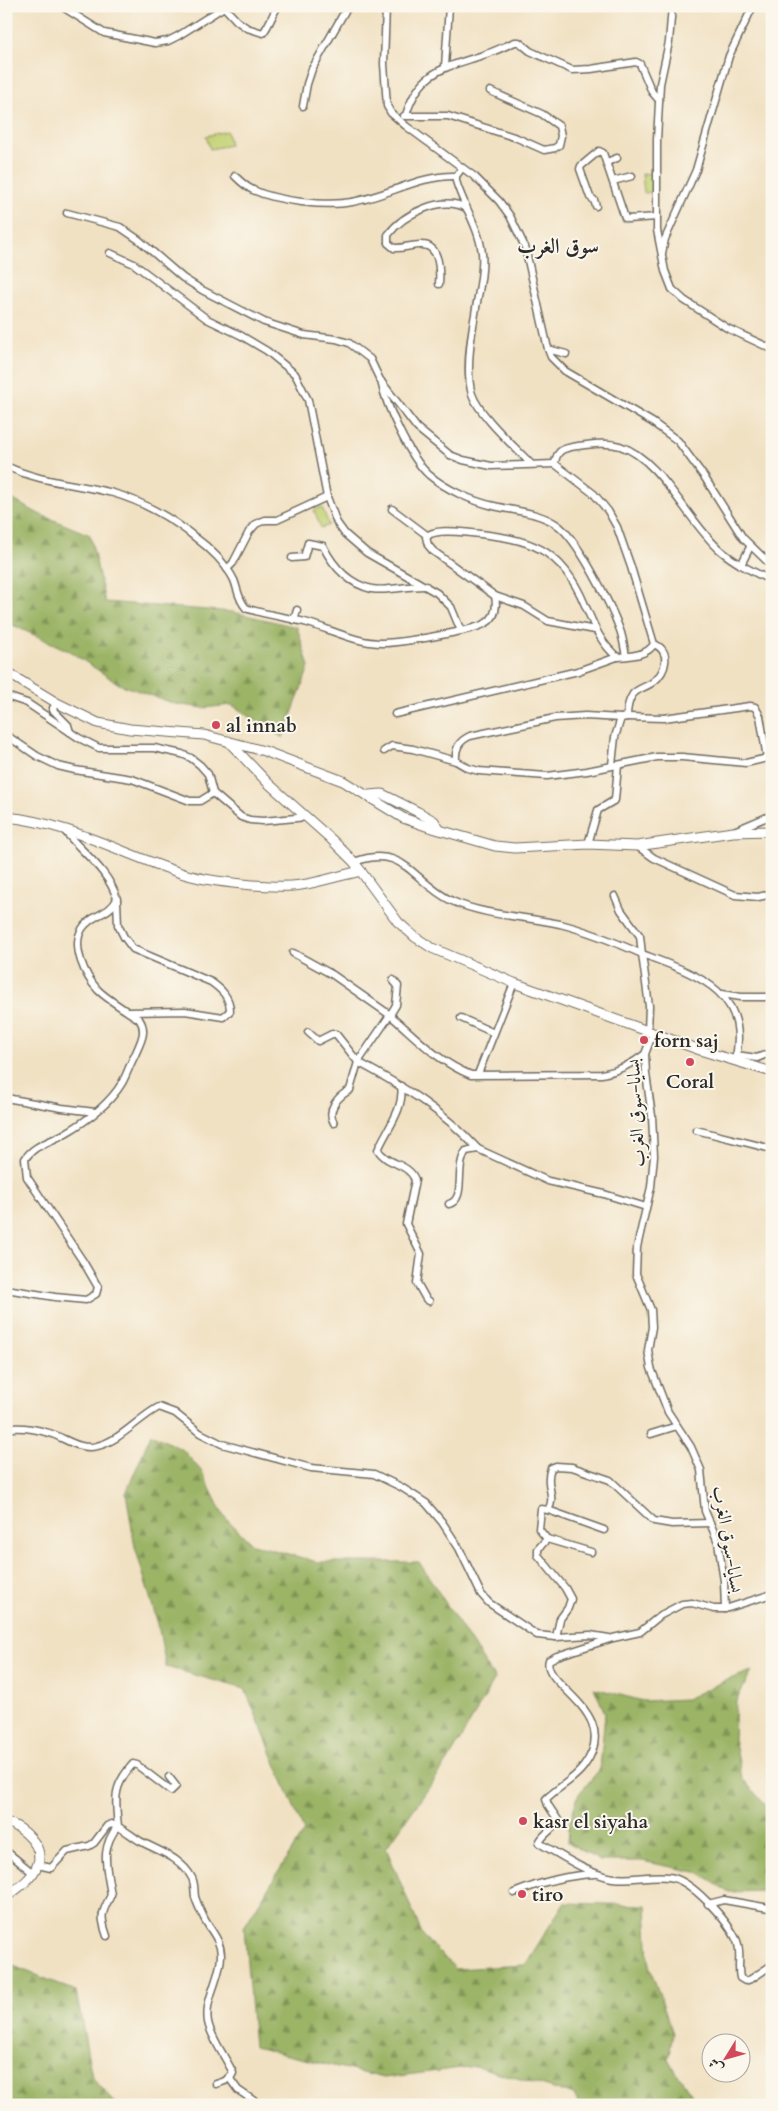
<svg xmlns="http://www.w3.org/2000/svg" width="778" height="2111" font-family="Cardo,Amiri,serif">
	<defs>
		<pattern id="forest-firs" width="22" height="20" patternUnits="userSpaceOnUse" patternTransform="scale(1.25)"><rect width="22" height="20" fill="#9bb466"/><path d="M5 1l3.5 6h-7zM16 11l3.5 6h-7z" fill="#7f9354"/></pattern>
	</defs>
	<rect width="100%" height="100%" fill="#fbf7ec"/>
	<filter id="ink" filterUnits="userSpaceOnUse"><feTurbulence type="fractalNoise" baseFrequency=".02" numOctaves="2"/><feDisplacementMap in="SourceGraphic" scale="10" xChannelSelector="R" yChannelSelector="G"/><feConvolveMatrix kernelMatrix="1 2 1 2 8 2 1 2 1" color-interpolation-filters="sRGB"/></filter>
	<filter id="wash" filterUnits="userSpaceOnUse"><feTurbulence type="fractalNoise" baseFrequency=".0096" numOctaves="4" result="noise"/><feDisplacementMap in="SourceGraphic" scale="20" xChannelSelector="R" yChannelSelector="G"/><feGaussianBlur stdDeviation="1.12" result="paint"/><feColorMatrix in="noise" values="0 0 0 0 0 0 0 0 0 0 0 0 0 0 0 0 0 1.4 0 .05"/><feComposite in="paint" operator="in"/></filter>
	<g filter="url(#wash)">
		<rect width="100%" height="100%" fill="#f1e1c3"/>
		<g fill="url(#forest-firs)" stroke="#637048">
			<path d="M 6,496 L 39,514 L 90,535 L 105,602 L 233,612 L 297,627 L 309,667 L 283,738 L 232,705 L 203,708 L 175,704 L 119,684 L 69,651 L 6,622 Z"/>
			<path d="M 151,1434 L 183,1450 L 202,1472 L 223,1515 L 252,1544 L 317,1562 L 419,1562 L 495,1679 L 448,1761 L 386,1848 L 423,1936 L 456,1969 L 525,1965 L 564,1903 L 646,1905 L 649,1965 L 673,2033 L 668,2059 L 699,2105 L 580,2105 L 574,2095 L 476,2066 L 384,2078 L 254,2047 L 244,1927 L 304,1831 L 245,1689 L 166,1667 L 158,1624 L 135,1547 L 126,1493 Z"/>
			<path d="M 752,1671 L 736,1701 L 734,1738 L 742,1778 L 767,1807 L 772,1808 L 772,1891 L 729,1892 L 696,1872 L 642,1861 L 600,1861 L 568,1842 L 569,1825 L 578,1795 L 600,1769 L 605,1713 L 594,1688 L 643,1701 L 686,1699 L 724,1681 Z"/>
			<path d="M 6,1963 L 76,1991 L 92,2077 L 117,2105 L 6,2105 Z"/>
		</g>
		<g fill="#c4d274" stroke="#787e50">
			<path d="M 227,131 L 230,145 L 210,149 L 206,136 Z"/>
			<path d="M 652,173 L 653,192 L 644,193 L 642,174 Z"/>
			<path d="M 322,507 L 329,525 L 321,528 L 314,510 Z"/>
		</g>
	</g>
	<g filter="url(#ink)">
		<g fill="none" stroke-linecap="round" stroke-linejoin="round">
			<defs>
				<g id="minor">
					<path d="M 61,6 L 104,33 L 155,43 L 168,41 L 178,36 L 224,7 L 237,21 L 247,28 L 263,33 C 270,24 272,15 278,6"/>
					<path d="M 386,6 L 384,64 L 387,106 L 391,113 L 406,126 L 475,177 L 499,201 L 510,216 L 525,247 L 548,349 L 551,357 L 565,371 L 652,422 L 678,441 L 705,478 L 743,538 L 772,566"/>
					<path d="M 672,6 L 669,42 L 660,84 L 657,140 L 657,230 L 665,271 L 672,289 L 684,300 L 727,328 L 772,349"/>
					<path d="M 445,67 L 449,6"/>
					<path d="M 303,106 L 307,84 L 312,69 L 345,11 L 350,6"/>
					<path d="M 406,115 C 420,70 445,68 483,55 C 494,52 505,46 515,42 L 519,42 L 530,51 L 572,70 L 591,69 L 636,62 L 640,64 L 652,92 L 659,100"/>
					<path d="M 404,116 L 448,116 L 517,138 L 544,150 L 555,148 L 559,145 L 561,136 L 559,126 L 542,114 L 490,91"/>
					<path d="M 607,162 L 617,158"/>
					<path d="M 462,168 L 456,176 L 456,181 C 463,205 479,227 482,253 C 484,273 478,294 475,314 C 471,336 465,372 472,394 C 479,415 515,447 531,464"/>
					<path d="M 235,176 C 241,182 246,187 253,190 C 277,201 326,207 352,202 C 388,196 419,175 456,176"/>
					<path d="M 613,181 L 632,176"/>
					<path d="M 596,206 L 594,200 L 590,197 L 580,169 L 581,166 L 599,151 L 603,153 L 625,218 L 628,219 L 657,217"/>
					<path d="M 67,213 L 120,227 L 139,240 L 183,278 L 202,290 L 264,322 L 304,335 L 336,339 L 349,343 L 370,359 L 380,380 L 417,428 L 450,455 L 463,460 L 491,466 L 555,464"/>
					<path d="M 110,253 L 134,264 L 207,319 L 240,335 L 267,351 L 295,374 L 308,400 L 327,497 L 337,523 L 345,534 L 367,553 L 437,593 L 451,607 L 461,631"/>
					<path d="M 662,253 L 665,239 L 696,170 L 729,56 L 753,6"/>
					<path d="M 439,284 C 440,271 440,245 422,245 C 412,244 404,249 394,248 L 388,243 L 388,235 C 403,214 442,195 466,208"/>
					<path d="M 548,349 L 566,354"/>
					<path d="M 381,381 C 386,406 410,458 429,475 C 447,490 472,501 494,506 C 515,511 537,512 556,524 C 577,537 611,605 620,630 C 623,638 624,647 626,656"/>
					<path d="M 6,466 C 39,482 78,484 113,493 C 142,501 173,519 196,538 C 210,548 226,564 234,580 C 238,590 238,599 246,608 C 261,614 291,618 308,623 C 332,630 357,643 382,643 C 399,643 474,631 486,623 C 496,617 497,606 495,596 L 433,551 L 428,545 L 426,537 C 434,528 460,532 471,533 C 530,539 561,547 585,605 C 595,627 599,641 617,657 C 629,656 647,656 654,644 L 631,567 L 617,527 L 608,511 L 594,494 L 555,464 C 556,449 565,448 578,446 C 592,444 607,442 620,446 C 661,459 687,521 720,550 C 735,563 754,572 772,581"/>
					<path d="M 392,509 L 428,536"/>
					<path d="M 292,558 L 304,557 L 308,543 L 323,546 C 333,566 349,584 372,589 C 388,592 409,585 426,586"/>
					<path d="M 741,565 L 750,547"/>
					<path d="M 227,569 L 233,563 L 249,532 L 256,524 L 265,520 L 277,520 L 327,497"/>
					<path d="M 495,596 L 524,606 L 548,621 L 595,630"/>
					<path d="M 294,620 L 297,610"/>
					<path d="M 6,696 L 27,703 L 79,738 L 99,748 L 154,748 L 182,754 L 191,758 L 200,765 L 208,774 L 213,793 L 241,817 L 250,820 L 263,821 L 307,817"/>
					<path d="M 57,703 L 53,708 L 53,710 L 68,725 L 70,732"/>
					<path d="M 395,714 L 578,671 L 617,657"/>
					<path d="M 627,717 L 664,718 L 750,706 L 755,707 L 760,716 L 767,758"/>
					<path d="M 621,718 L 585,716 L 555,718 L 470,736 C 459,741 455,748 456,761 L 468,768 L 479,771 L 547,776 L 587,771 L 657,757 L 682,757 L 746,763 L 772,757"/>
					<path d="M 6,735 L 37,756 L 58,766 L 75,770 L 132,779 L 190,801 L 200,801 L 213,793"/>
					<path d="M 384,751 L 392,746 L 413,749 L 456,761"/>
					<path d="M 612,765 L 615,737 L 621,718 L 627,717 C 627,709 628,701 633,694 C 638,688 647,687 653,682 C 666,672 672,651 654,644"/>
					<path d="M 734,831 L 772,815"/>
					<path d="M 588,844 L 598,810 L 615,800 L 618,765"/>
					<path d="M 637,846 L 654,858 L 735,895 L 758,897 L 772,894"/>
					<path d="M 354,862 C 405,843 412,882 452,901 C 486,916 524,916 560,924 C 588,931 615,942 642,954 L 649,1006 L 648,1031"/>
					<path d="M 615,896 L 621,910 L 640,936 L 642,954 C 695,974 752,991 735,1061"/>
					<path d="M 117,901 L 118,925 L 124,937 L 133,949 L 211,982 C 221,989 230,997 230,1011 L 223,1017 L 185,1011 L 129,1012"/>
					<path d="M 293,953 L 333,975 L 390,1015 L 396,1005 L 398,986 L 393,980"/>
					<path d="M 722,994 L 741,997 L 772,997"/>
					<path d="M 461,1018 L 494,1033"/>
					<path d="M 308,1032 L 318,1041 L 332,1034 L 336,1034 L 358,1062 L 390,1015 C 417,1038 438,1062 471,1075 L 602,1074 C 619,1071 631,1065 645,1054"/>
					<path d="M 653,1033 L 645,1054 L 646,1074 L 652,1116 L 654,1156 L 651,1187 L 637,1247 L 636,1274 L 651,1310 L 652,1327 L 648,1350 L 651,1368 L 668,1412 L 691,1447 L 701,1470 L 705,1511 L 718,1542 L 724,1581 L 725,1609 L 714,1609 L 692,1603 L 682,1604 L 661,1615 L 640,1632 L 613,1638 L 557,1656 L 549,1660 C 540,1685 624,1712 584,1766 C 574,1780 558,1787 546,1799 L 548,1805 L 558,1820 C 554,1830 543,1833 539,1843 C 561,1855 583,1871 608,1877 C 628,1882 648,1874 669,1877 C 691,1879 728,1921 737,1941 C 742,1954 737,1966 740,1978 L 745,1981 L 751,1979 L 772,1965"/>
					<path d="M 736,1055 L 757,1058 L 772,1052"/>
					<path d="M 478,1074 L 514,983"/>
					<path d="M 401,1086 C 405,1109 386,1130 378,1150 C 387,1165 409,1163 415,1180 L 406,1224 L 421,1254 L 417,1283 L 426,1299 L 429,1301"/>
					<path d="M 6,1098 L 62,1108 L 95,1112"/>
					<path d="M 334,1123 C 326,1110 338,1096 350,1090 L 358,1062 C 404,1087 442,1110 478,1149"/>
					<path d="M 696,1130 L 772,1149"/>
					<path d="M 449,1204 C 467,1199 454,1168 466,1151 L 478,1149 L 548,1181 L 604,1194 L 646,1207"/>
					<path d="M 6,1289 L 55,1297 L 86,1300 L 96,1294 L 98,1287 L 84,1263 L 27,1177 L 25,1159 C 34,1145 50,1142 64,1134 C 85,1122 109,1105 122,1083 C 127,1074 130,1064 135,1055 C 140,1043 148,1031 139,1019 C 128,1012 107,999 98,990 C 85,976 71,947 82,929 C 91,914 110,915 117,899 C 108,869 82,853 64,830"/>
					<path d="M 6,1429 C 20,1426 35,1429 49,1433 C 64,1437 79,1451 97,1446 C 120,1441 138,1418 159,1407 L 175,1413 L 200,1433 L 222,1444 L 311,1468 L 374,1474 L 401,1487 L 426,1503 L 442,1522 L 459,1548 L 481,1594 L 489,1603 L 537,1635 L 556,1637 L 590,1635 L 609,1638"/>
					<path d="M 651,1434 L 677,1426"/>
					<path d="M 548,1510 L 604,1530"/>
					<path d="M 547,1539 L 539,1529 L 541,1509 L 548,1510 C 557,1496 544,1486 551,1468 L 556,1466 L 572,1467 L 610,1480 L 654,1521 L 672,1524 L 710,1523"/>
					<path d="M 725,1609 L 772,1594"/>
					<path d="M 556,1637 L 560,1619 L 568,1608 L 571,1599 L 565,1588 L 538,1555 L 538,1549 L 547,1539 L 591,1552"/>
					<path d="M 6,1851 L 33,1873"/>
					<path d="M 38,1865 L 51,1868 L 67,1851 L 89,1846 L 94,1843 L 107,1826 L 111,1824 C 122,1827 130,1835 140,1841 C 158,1851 181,1857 192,1878 C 195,1884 194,1890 195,1897 C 197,1903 201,1912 204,1918 C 210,1930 221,1940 221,1955 C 221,1979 204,1998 208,2022 C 211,2038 226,2058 233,2073 L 230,2079 L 238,2090 L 260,2105"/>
					<path d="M 514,1893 C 541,1882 566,1875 595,1874"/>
					<path d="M 708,1904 L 724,1900 L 769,1908"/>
					<path d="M 107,1936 C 100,1916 101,1914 111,1895 C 107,1868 99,1849 118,1826 C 115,1798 113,1786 133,1764 L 137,1765 L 171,1791 L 176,1786 L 169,1777"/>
					<path d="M 216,2084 L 225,2081 L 230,2076"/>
				</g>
				<g id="major">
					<path d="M 6,672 L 57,703 L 98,723 L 130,729 L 204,735 L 264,751 L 343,781 L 403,818 L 429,827 L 495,846 L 515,848 L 588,844 L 637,846 L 733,832 L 772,831"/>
					<path d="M 228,741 L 268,783 L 331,839 L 354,862 L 398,922 L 415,937 L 432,948 L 514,983 L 703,1051 L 772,1072"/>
					<path d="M 369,795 L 382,794 L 418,812 L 434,821 L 439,829"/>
					<path d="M 6,817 C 69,823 125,855 184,874 C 210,882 275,889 301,885 C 321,882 341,875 361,871"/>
					<path d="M 6,1822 C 22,1827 46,1846 37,1866 C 31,1880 18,1888 6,1897"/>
				</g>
			</defs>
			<use href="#minor" stroke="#706b60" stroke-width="9"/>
			<use href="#major" stroke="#706b60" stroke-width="11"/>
			<use href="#minor" stroke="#fff" stroke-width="6"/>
			<use href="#major" stroke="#fff" stroke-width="9"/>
		</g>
	</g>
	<g fill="#d1495b" stroke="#fbf7ec" stroke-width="2">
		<circle cx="216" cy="725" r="5"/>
		<circle cx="644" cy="1040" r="5"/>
		<circle cx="690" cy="1062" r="5"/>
		<circle cx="523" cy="1821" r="5"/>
		<circle cx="522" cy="1894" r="5"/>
	</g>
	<g text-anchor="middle" stroke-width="4" stroke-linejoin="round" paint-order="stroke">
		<g font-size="19" font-weight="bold" fill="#2b2b2b" stroke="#fbf7ec" text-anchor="start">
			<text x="226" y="732">al innab</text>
			<text x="654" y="1047">forn saj</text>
			<text x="690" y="1088" text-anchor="middle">Coral</text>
			<text x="533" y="1828">kasr el siyaha</text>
			<text x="532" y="1901">tiro</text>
		</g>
		<g font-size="19" fill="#2b2b2b" stroke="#fbf7ec">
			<text transform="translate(635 1113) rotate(-93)" y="7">بسايا-سوق الغرب</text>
			<text transform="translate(729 1539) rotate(80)" y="7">بسايا-سوق الغرب</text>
		</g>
		<g font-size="21" font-weight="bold" fill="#2b2b2b" stroke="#fbf7ec">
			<text x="558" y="253">سوق الغرب</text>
		</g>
	</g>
	<rect width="778" height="2111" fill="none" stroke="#fbf7ec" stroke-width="25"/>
	<g transform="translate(726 2058) rotate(233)"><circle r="24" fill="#fbf7ec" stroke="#a8a59f"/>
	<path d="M0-4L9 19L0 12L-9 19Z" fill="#d1495b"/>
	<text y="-8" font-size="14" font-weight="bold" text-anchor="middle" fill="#2b2b2b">ش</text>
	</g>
</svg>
